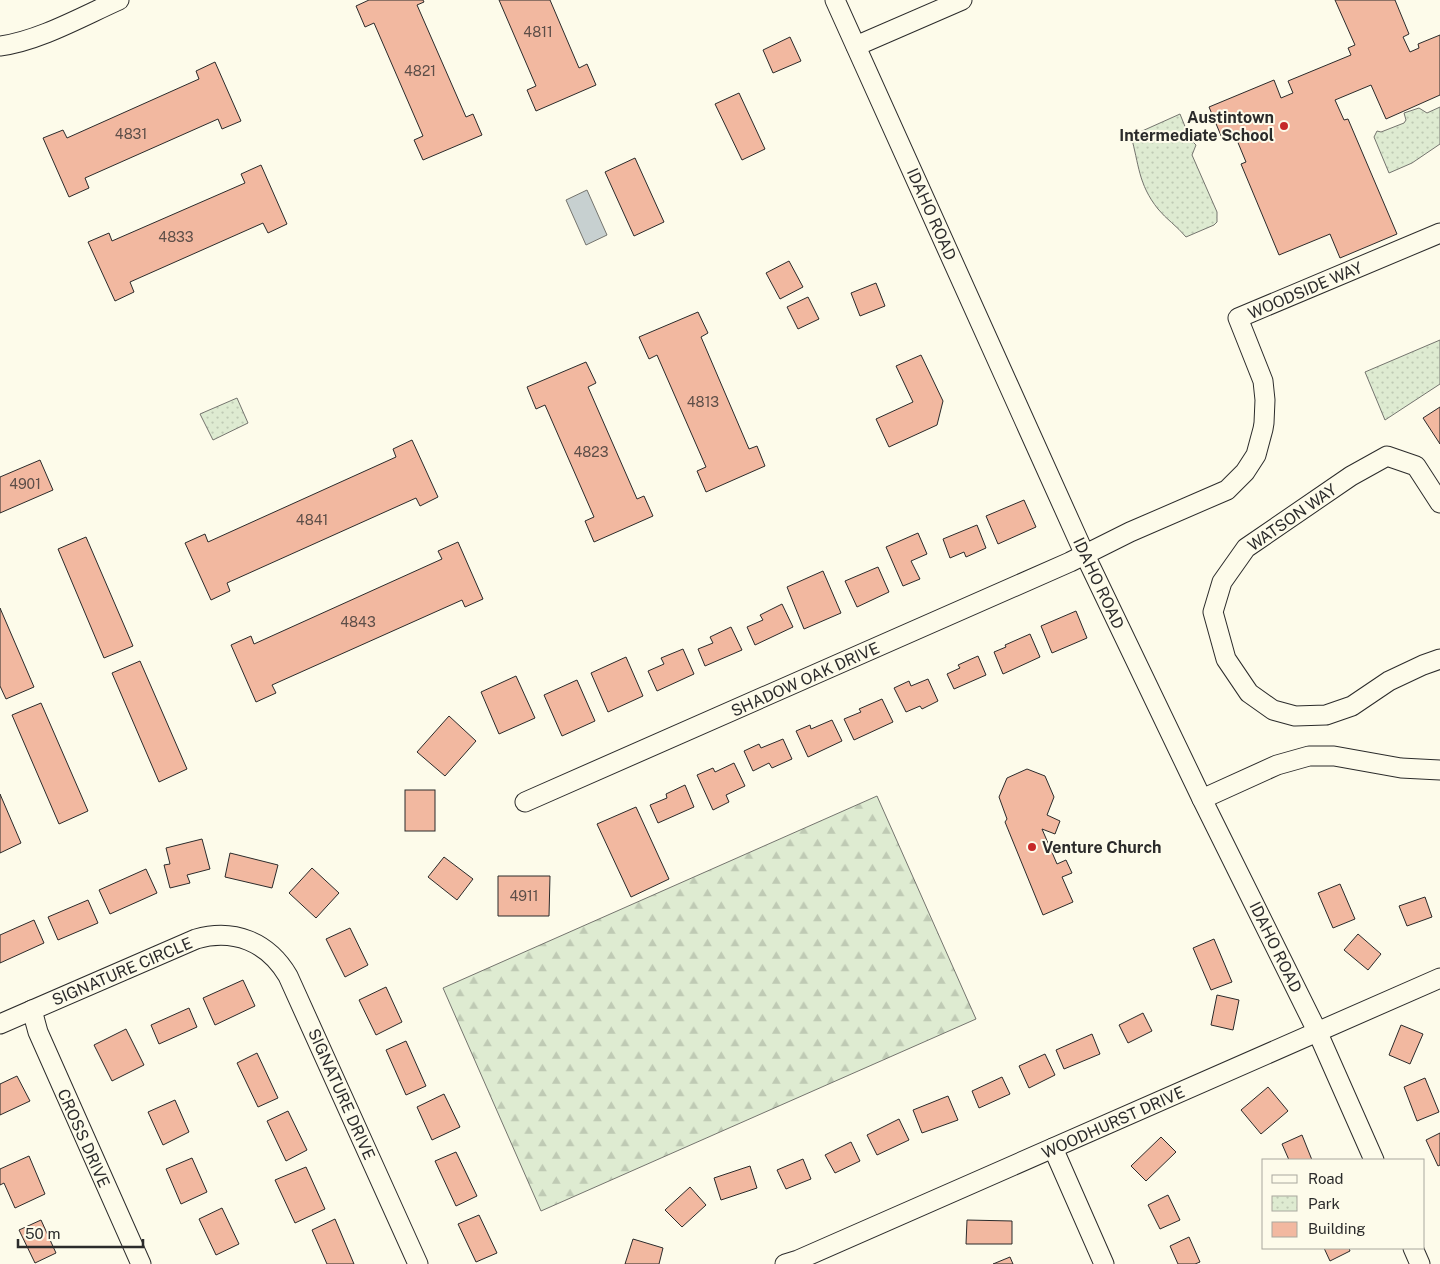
<svg xmlns="http://www.w3.org/2000/svg" width="1440" height="1264" font-family="'Public Sans',sans-serif">
	<defs>
		<pattern id="forest-firs" width="22" height="20" patternUnits="userSpaceOnUse" patternTransform="scale(1.25)"><rect width="22" height="20" fill="#deebd1"/><path d="M5 1l3.5 6h-7zM16 11l3.5 6h-7z" fill="#bfcab4"/></pattern>
		<pattern id="park-dots" width="8" height="8" patternUnits="userSpaceOnUse" patternTransform="scale(1.25)"><rect width="8" height="8" fill="#deebd1"/><path d="M2 2h.1M6 6h.1" fill="none" stroke="#bfcab4" stroke-width="1.8" stroke-linecap="round"/></pattern>
	</defs>
	<rect width="100%" height="100%" fill="#fdfbea"/>
	<path fill="url(#forest-firs)" stroke="#74746e" d="M 877,796 L 976,1019 L 541,1211 L 443,988 Z"/>
	<g fill="url(#park-dots)" stroke="#74746e">
		<path d="M 1440,107 L 1440,144 L 1412,163 L 1389,173 L 1374,137 L 1377,131 L 1381,132 L 1404,123 L 1406,120 L 1404,113 L 1419,108 L 1427,113 Z"/>
		<path d="M 1180,114 L 1190,139 L 1196,145 L 1192,155 L 1217,212 L 1217,222 L 1214,225 L 1186,237 C 1177,226 1166,219 1158,209 C 1138,184 1139,164 1131,136 Z"/>
		<path d="M 1440,340 L 1440,384 L 1385,420 L 1365,372 Z"/>
		<path d="M 237,398 L 248,423 L 213,440 L 200,414 Z"/>
	</g>
	<path fill="#c7d0d0" stroke="#74746e" d="M 587,190 L 607,235 L 586,245 L 566,200 Z"/>
	<g fill="#f2b8a0" stroke="#2b2b2b">
		<path d="M 369,0 L 423,0 L 424,2 L 417,5 L 466,117 L 473,114 L 482,135 L 423,160 L 414,140 L 423,136 L 374,23 L 365,27 L 356,6 Z"/>
		<path d="M 499,0 L 550,0 L 579,68 L 587,64 L 596,85 L 536,111 L 527,90 L 536,86 Z"/>
		<path d="M 1335,0 L 1395,0 L 1409,34 L 1403,37 L 1410,52 L 1419,48 L 1418,44 L 1440,35 L 1440,95 L 1386,119 L 1371,85 L 1335,100 L 1344,120 L 1348,119 L 1397,234 L 1340,258 L 1330,234 L 1279,255 L 1241,164 L 1246,162 L 1234,133 L 1222,138 L 1209,107 L 1274,80 L 1281,98 L 1293,93 L 1288,81 L 1351,55 L 1348,48 L 1355,45 Z"/>
		<path d="M 790,37 L 801,61 L 773,73 L 763,50 Z"/>
		<path d="M 215,62 L 241,121 L 222,129 L 218,119 L 85,178 L 89,188 L 69,197 L 43,138 L 63,130 L 67,138 L 199,79 L 196,71 Z"/>
		<path d="M 739,93 L 765,149 L 742,160 L 715,104 Z"/>
		<path d="M 635,158 L 664,222 L 634,236 L 605,172 Z"/>
		<path d="M 261,165 L 287,224 L 268,233 L 263,223 L 130,282 L 134,292 L 115,301 L 88,242 L 109,233 L 112,241 L 245,183 L 241,174 Z"/>
		<path d="M 789,261 L 803,287 L 780,299 L 766,273 Z"/>
		<path d="M 876,283 L 885,306 L 860,316 L 851,293 Z"/>
		<path d="M 808,297 L 819,319 L 798,329 L 787,307 Z"/>
		<path d="M 698,312 L 708,333 L 701,337 L 749,449 L 757,446 L 765,466 L 706,492 L 697,471 L 706,467 L 657,355 L 649,359 L 639,337 Z"/>
		<path d="M 921,355 L 943,401 L 937,425 L 889,447 L 876,419 L 913,402 L 896,366 Z"/>
		<path d="M 586,362 L 596,383 L 588,387 L 637,499 L 644,496 L 653,516 L 594,542 L 585,521 L 594,517 L 545,405 L 536,409 L 527,387 Z"/>
		<path d="M 1440,407 L 1440,444 L 1423,418 Z"/>
		<path d="M 412,440 L 438,497 L 420,506 L 416,498 L 227,583 L 230,591 L 211,600 L 185,543 L 205,534 L 208,542 L 396,457 L 393,449 Z"/>
		<path d="M 40,460 L 53,490 L 0,513 L 0,477 Z"/>
		<path d="M 1024,500 L 1036,527 L 998,544 L 986,516 Z"/>
		<path d="M 977,525 L 986,548 L 966,557 L 964,552 L 950,558 L 943,539 Z"/>
		<path d="M 918,533 L 927,554 L 911,561 L 920,579 L 903,586 L 886,547 Z"/>
		<path d="M 86,537 L 133,646 L 104,658 L 58,549 Z"/>
		<path d="M 458,542 L 483,599 L 465,607 L 462,600 L 272,685 L 276,693 L 256,702 L 231,645 L 251,636 L 254,644 L 442,559 L 438,551 Z"/>
		<path d="M 878,567 L 889,592 L 857,607 L 845,581 Z"/>
		<path d="M 823,571 L 841,613 L 804,629 L 787,587 Z"/>
		<path d="M 782,604 L 793,627 L 755,645 L 747,627 L 763,620 L 760,615 Z"/>
		<path d="M 0,608 L 34,687 L 6,699 L 0,686 Z"/>
		<path d="M 1076,611 L 1087,638 L 1052,653 L 1041,626 Z"/>
		<path d="M 731,627 L 742,650 L 705,666 L 698,649 L 713,643 L 710,637 Z"/>
		<path d="M 1030,634 L 1040,657 L 1003,674 L 994,652 L 1006,647 L 1005,645 Z"/>
		<path d="M 683,649 L 694,674 L 657,691 L 648,671 L 664,664 L 661,658 Z"/>
		<path d="M 978,656 L 986,675 L 954,689 L 947,674 L 960,668 L 958,665 Z"/>
		<path d="M 626,657 L 643,696 L 608,712 L 591,673 Z"/>
		<path d="M 140,661 L 187,769 L 159,782 L 112,673 Z"/>
		<path d="M 516,676 L 535,718 L 499,734 L 481,692 Z"/>
		<path d="M 928,679 L 938,701 L 922,709 L 920,706 L 906,712 L 894,688 L 909,681 L 911,686 Z"/>
		<path d="M 577,680 L 595,721 L 562,736 L 544,695 Z"/>
		<path d="M 882,699 L 893,722 L 854,740 L 844,719 L 861,712 L 859,709 Z"/>
		<path d="M 41,703 L 88,811 L 59,824 L 12,715 Z"/>
		<path d="M 449,716 L 476,741 L 445,776 L 417,752 Z"/>
		<path d="M 832,720 L 842,741 L 808,757 L 796,731 L 810,725 L 811,729 Z"/>
		<path d="M 783,739 L 792,759 L 772,768 L 769,763 L 753,771 L 744,751 L 759,744 L 761,748 Z"/>
		<path d="M 734,763 L 745,786 L 726,795 L 729,802 L 713,810 L 697,775 L 713,768 L 715,772 Z"/>
		<path d="M 1027,769 L 1045,776 L 1054,797 L 1047,815 L 1060,821 L 1055,834 L 1042,829 L 1057,864 L 1066,860 L 1072,873 L 1062,877 L 1073,902 L 1043,915 L 1005,822 L 1007,819 L 999,797 L 1007,778 Z"/>
		<path d="M 685,785 L 694,807 L 658,823 L 650,805 L 667,798 L 666,794 Z"/>
		<rect x="405" y="790" width="30" height="41"/>
		<path d="M 0,794 L 21,843 L 0,853 Z"/>
		<path d="M 636,807 L 669,879 L 631,897 L 597,824 Z"/>
		<path d="M 202,839 L 210,869 L 187,875 L 190,883 L 170,888 L 164,865 L 170,864 L 166,848 Z"/>
		<path d="M 230,853 L 278,865 L 272,888 L 225,877 Z"/>
		<path d="M 444,857 L 473,879 L 457,900 L 428,877 Z"/>
		<path d="M 312,868 L 339,893 L 316,918 L 289,893 Z"/>
		<path d="M 146,869 L 157,893 L 110,914 L 99,890 Z"/>
		<path d="M 498,876 L 550,876 L 549,916 L 498,916 Z"/>
		<path d="M 1340,884 L 1355,919 L 1333,928 L 1318,893 Z"/>
		<path d="M 1425,897 L 1432,917 L 1407,926 L 1399,906 Z"/>
		<path d="M 88,900 L 98,923 L 58,940 L 48,917 Z"/>
		<path d="M 34,920 L 44,943 L 0,963 L 0,935 Z"/>
		<path d="M 350,928 L 368,965 L 345,977 L 326,939 Z"/>
		<path d="M 1358,934 L 1381,954 L 1368,970 L 1344,950 Z"/>
		<path d="M 1214,939 L 1232,982 L 1211,990 L 1193,948 Z"/>
		<path d="M 243,980 L 255,1006 L 215,1025 L 203,998 Z"/>
		<path d="M 386,987 L 402,1022 L 376,1035 L 359,1000 Z"/>
		<path d="M 1217,995 L 1239,1000 L 1233,1030 L 1211,1025 Z"/>
		<path d="M 189,1008 L 197,1027 L 159,1044 L 151,1025 Z"/>
		<path d="M 1143,1013 L 1152,1031 L 1128,1043 L 1119,1025 Z"/>
		<path d="M 1401,1025 L 1423,1034 L 1410,1064 L 1389,1055 Z"/>
		<path d="M 126,1029 L 144,1065 L 112,1081 L 94,1045 Z"/>
		<path d="M 1092,1034 L 1100,1054 L 1064,1069 L 1056,1050 Z"/>
		<path d="M 406,1041 L 426,1086 L 406,1095 L 386,1050 Z"/>
		<path d="M 257,1053 L 278,1098 L 258,1107 L 237,1063 Z"/>
		<path d="M 1045,1054 L 1055,1075 L 1029,1088 L 1019,1066 Z"/>
		<path d="M 17,1076 L 30,1101 L 0,1115 L 0,1084 Z"/>
		<path d="M 1002,1077 L 1010,1094 L 979,1108 L 972,1091 Z"/>
		<path d="M 1425,1078 L 1439,1112 L 1417,1121 L 1404,1087 Z"/>
		<path d="M 1268,1087 L 1288,1111 L 1261,1134 L 1241,1110 Z"/>
		<path d="M 444,1094 L 460,1127 L 432,1140 L 417,1107 Z"/>
		<path d="M 948,1096 L 958,1120 L 922,1133 L 913,1110 Z"/>
		<path d="M 175,1100 L 189,1132 L 163,1145 L 148,1112 Z"/>
		<path d="M 288,1111 L 307,1150 L 286,1161 L 267,1121 Z"/>
		<path d="M 899,1119 L 909,1140 L 877,1155 L 867,1135 Z"/>
		<path d="M 1440,1133 L 1440,1165 L 1438,1166 L 1426,1140 Z"/>
		<path d="M 1302,1135 L 1312,1160 L 1289,1160 L 1282,1144 Z"/>
		<path d="M 1161,1137 L 1176,1152 L 1146,1181 L 1131,1166 Z"/>
		<path d="M 851,1142 L 860,1161 L 835,1173 L 825,1155 Z"/>
		<path d="M 456,1152 L 477,1196 L 456,1206 L 435,1161 Z"/>
		<path d="M 29,1156 L 45,1194 L 15,1208 L 4,1183 L 0,1185 L 0,1169 Z"/>
		<path d="M 192,1158 L 207,1192 L 181,1204 L 166,1169 Z"/>
		<path d="M 803,1159 L 811,1179 L 786,1189 L 777,1170 Z"/>
		<path d="M 750,1166 L 757,1188 L 721,1200 L 714,1178 Z"/>
		<path d="M 306,1167 L 325,1209 L 295,1223 L 275,1180 Z"/>
		<path d="M 690,1187 L 706,1205 L 682,1227 L 665,1210 Z"/>
		<path d="M 1168,1195 L 1180,1220 L 1160,1229 L 1148,1205 Z"/>
		<path d="M 222,1208 L 239,1244 L 216,1255 L 199,1219 Z"/>
		<path d="M 479,1215 L 497,1253 L 476,1262 L 458,1224 Z"/>
		<path d="M 335,1219 L 354,1264 L 327,1264 L 312,1230 Z"/>
		<path d="M 41,1220 L 56,1253 L 35,1263 L 19,1230 Z"/>
		<path d="M 967,1220 L 1012,1221 L 1012,1244 L 966,1244 Z"/>
		<path d="M 1189,1237 L 1200,1262 L 1195,1264 L 1178,1264 L 1170,1246 Z"/>
		<path d="M 633,1239 L 663,1248 L 659,1264 L 625,1264 Z"/>
		<path d="M 1324,1248 L 1349,1248 L 1350,1251 L 1330,1261 Z"/>
		<path d="M 1010,1257 L 1013,1264 L 993,1264 Z"/>
	</g>
	<g fill="none" stroke-linecap="round" stroke-linejoin="round">
		<defs>
			<g id="minor">
				<path d="M 835,0 L 1085,555 L 1202,799 L 1317,1031 L 1374,1160"/>
				<path d="M 0,46 C 39,41 83,16 119,0"/>
				<path d="M 856,46 L 962,0"/>
				<path d="M 1440,503 L 1416,466 L 1387,456 L 1351,476 L 1246,548 L 1222,582 L 1213,612 L 1226,659 L 1249,693 L 1273,710 L 1295,716 L 1326,715 L 1352,706 L 1389,681 L 1423,665 L 1440,659"/>
				<path d="M 1202,799 L 1277,765 L 1309,756 L 1334,756 L 1401,768 L 1440,770"/>
				<path d="M 525,802 L 1070,562 L 1130,532 L 1227,490 L 1245,472 L 1256,455 L 1263,429 L 1264,423 L 1265,400 L 1263,381 L 1238,318 L 1440,233"/>
				<path d="M 32,1010 L 38,1032 L 141,1264"/>
				<path d="M 0,1024 L 196,939 C 234,928 268,942 288,976 L 418,1264"/>
				<path d="M 1053,1148 L 1104,1264"/>
				<path d="M 1413,1248 L 1420,1264"/>
				<path d="M 785,1264 L 798,1260 L 1440,978"/>
			</g>
		</defs>
		<use href="#minor" stroke="#2b2b2b" stroke-width="21"/>
		<use href="#minor" stroke="#fdfbea" stroke-width="19"/>
	</g>
	<g fill="#c62828" stroke="#fdfbea" stroke-width="2">
		<circle cx="1284" cy="126" r="5"/>
		<circle cx="1032" cy="847" r="5"/>
	</g>
	<g text-anchor="middle" stroke-width="4" stroke-linejoin="round" paint-order="stroke">
		<g font-size="14" fill="#5d4e48">
			<text x="538" y="37">4811</text>
			<text x="420" y="76">4821</text>
			<text x="131" y="139">4831</text>
			<text x="176" y="242">4833</text>
			<text x="703" y="407">4813</text>
			<text x="591" y="457">4823</text>
			<text x="25" y="489">4901</text>
			<text x="312" y="525">4841</text>
			<text x="358" y="627">4843</text>
			<text x="524" y="901">4911</text>
		</g>
		<g font-size="16" font-weight="bold" fill="#2b2b2b" stroke="#fdfbea" text-anchor="end">
			<text x="1274" y="123">Austintown<tspan x="1274" dy="18">Intermediate School</tspan></text>
			<text x="1042" y="853" text-anchor="start">Venture Church</text>
		</g>
		<g font-size="16" fill="#2b2b2b" stroke="#fdfbea">
			<text transform="translate(932 214) rotate(66)" y="6">IDAHO ROAD</text>
			<text transform="translate(1305 290) rotate(-23)" y="6">WOODSIDE WAY</text>
			<text transform="translate(1292 517) rotate(-35)" y="6">WATSON WAY</text>
			<text transform="translate(1099 583) rotate(65)" y="6">IDAHO ROAD</text>
			<text transform="translate(805 679) rotate(-24)" y="6">SHADOW OAK DRIVE</text>
			<text transform="translate(1276 947) rotate(64)" y="6">IDAHO ROAD</text>
			<text transform="translate(122 971) rotate(-23)" y="6">SIGNATURE CIRCLE</text>
			<text transform="translate(342 1094) rotate(66)" y="6">SIGNATURE DRIVE</text>
			<text transform="translate(1113 1122) rotate(-24)" y="6">WOODHURST DRIVE</text>
			<text transform="translate(84 1138) rotate(66)" y="6">CROSS DRIVE</text>
		</g>
	</g>
	<rect x="1262" y="1159" width="162" height="90" fill="#fdfbea" stroke="#a9a89e"/>
	<rect x="1272" y="1175" width="25" height="8" fill="#fdfbea" stroke="#a9a89e"/>
	<text x="1308" y="1184" font-size="15" fill="#2b2b2b">Road</text>
	<rect x="1272" y="1196" width="25" height="15" fill="url(#park-dots)" stroke="#a9a89e"/>
	<text x="1308" y="1209" font-size="15" fill="#2b2b2b">Park</text>
	<rect x="1272" y="1222" width="25" height="15" fill="#f2b8a0" stroke="#a9a89e"/>
	<text x="1308" y="1234" font-size="15" fill="#2b2b2b">Building</text>
	<path d="M18 1239v8h125v-8" fill="none" stroke="#2b2b2b" stroke-width="2.5"/>
	<text x="25" y="1239" font-size="15" fill="#2b2b2b" stroke="#fdfbea" stroke-width="4" paint-order="stroke">50 m</text>
</svg>
